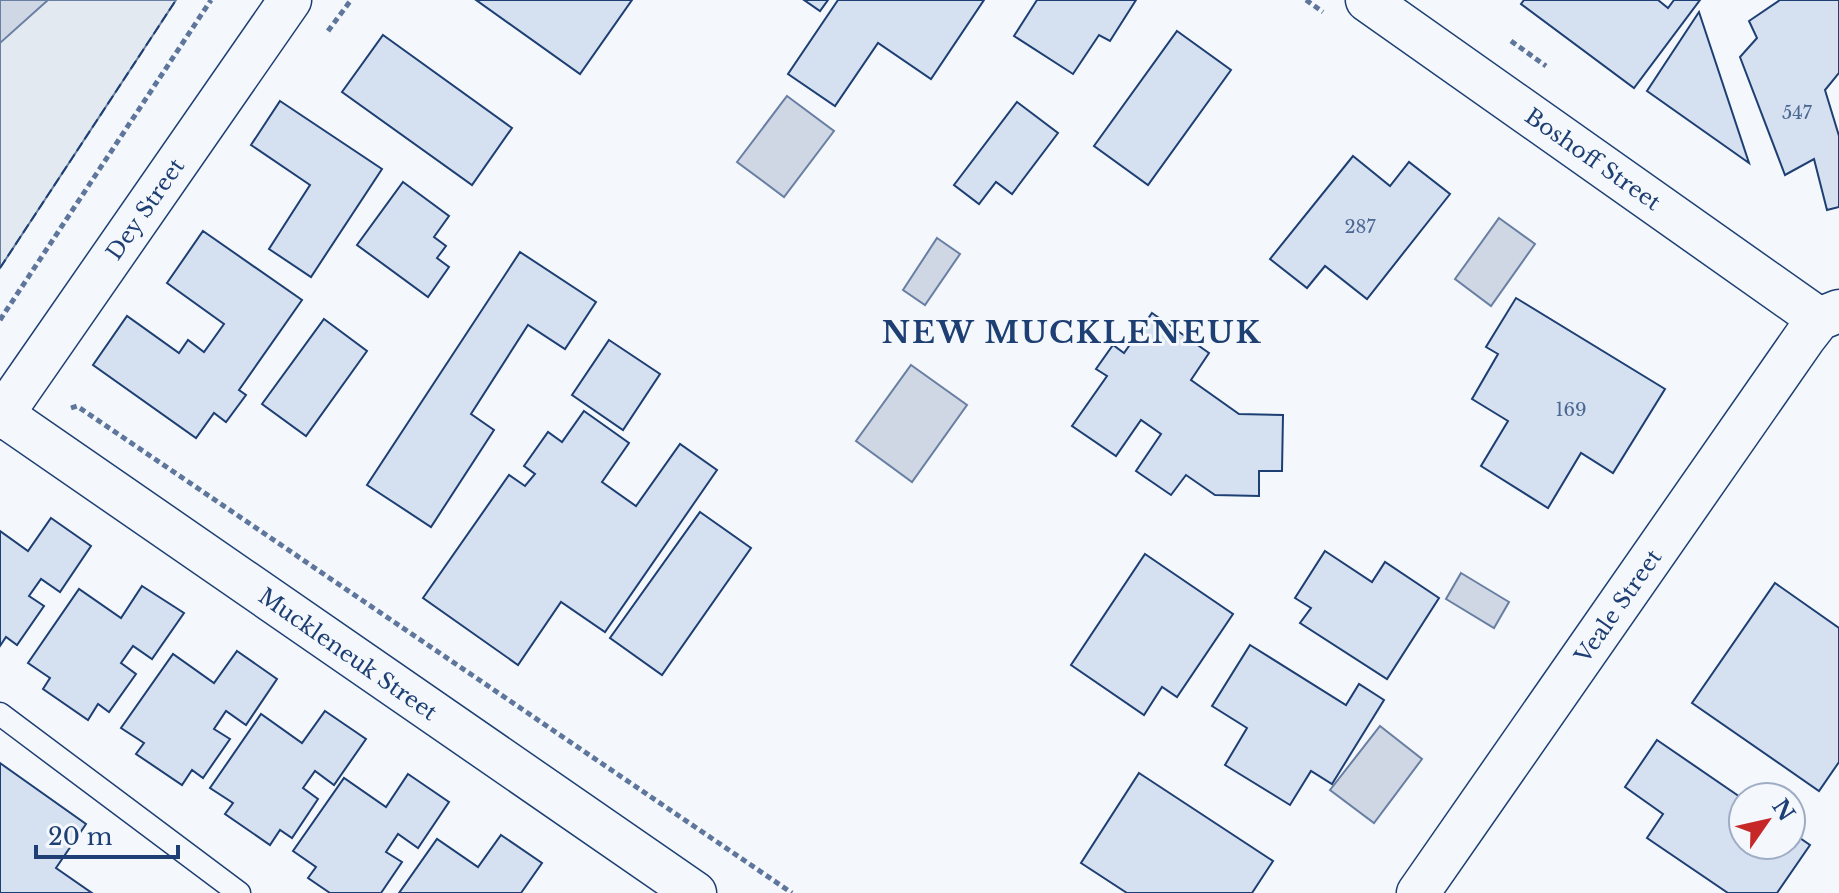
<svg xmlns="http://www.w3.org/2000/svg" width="1839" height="893" font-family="'Libre Baskerville',serif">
	<rect width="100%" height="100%" fill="#f4f7fb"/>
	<path fill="#e3e9f0" stroke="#687fa3" stroke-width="2" d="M 0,0 L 176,0 L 0,268 Z"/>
	<g fill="#cfd7e4" stroke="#687fa3" stroke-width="2">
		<path d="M 0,0 L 48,0 L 0,43 Z"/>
		<path d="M 787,96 L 834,131 L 784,197 L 737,162 Z"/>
		<path d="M 1499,218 L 1535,244 L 1491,306 L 1455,279 Z"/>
		<path d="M 937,238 L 960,254 L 925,305 L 903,290 Z"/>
		<path d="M 911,365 L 967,405 L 912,482 L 856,441 Z"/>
		<path d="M 1461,573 L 1509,602 L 1494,628 L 1446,599 Z"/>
		<path d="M 1380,726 L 1422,759 L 1374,823 L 1330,790 Z"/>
	</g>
	<g fill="#d5e0f0" stroke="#1d3f73" stroke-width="2">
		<path d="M 476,0 L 632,0 L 580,74 Z"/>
		<path d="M 804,0 L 828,0 L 820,11 Z"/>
		<path d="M 838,0 L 984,0 L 931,79 L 878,43 L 835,106 L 788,74 Z"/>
		<path d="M 1037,0 L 1136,0 L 1110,41 L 1099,35 L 1073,74 L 1014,36 Z"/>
		<path d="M 1524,0 L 1658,0 L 1668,8 L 1674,0 L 1700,0 L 1634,88 L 1521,4 Z"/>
		<path d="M 1780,0 L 1839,0 L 1839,73 L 1825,90 L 1839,136 L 1839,207 L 1827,210 L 1814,159 L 1785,175 L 1740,57 L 1757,38 L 1749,21 Z"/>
		<path d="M 1699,12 L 1749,163 L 1647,91 Z"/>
		<path d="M 1177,31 L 1231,70 L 1148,185 L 1094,146 Z"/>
		<path d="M 383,35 L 512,128 L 472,185 L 342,92 Z"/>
		<path d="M 280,101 L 382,169 L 311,277 L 269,249 L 310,185 L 251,145 Z"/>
		<path d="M 1017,102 L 1058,133 L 1012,194 L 996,182 L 979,204 L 954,185 Z"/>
		<path d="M 1353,156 L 1390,186 L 1409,162 L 1450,194 L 1367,299 L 1325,266 L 1307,288 L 1270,259 Z"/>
		<path d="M 403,182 L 449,216 L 434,237 L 446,246 L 437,258 L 449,267 L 428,297 L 357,245 Z"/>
		<path d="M 203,231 L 302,300 L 239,390 L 246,395 L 226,422 L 214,413 L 196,438 L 93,365 L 127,316 L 179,353 L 188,340 L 204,352 L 224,324 L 167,283 Z"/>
		<path d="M 520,252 L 596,302 L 565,349 L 528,325 L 471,414 L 494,430 L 431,527 L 367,485 Z"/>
		<path d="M 1516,298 L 1665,389 L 1613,473 L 1581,453 L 1548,508 L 1481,466 L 1508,421 L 1472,399 L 1498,354 L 1486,347 Z"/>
		<path d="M 1152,313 L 1209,353 L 1191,380 L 1239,414 L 1283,415 L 1282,471 L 1259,471 L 1259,496 L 1215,495 L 1186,475 L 1171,495 L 1136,471 L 1161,434 L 1141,420 L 1116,456 L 1072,426 L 1107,376 L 1096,369 L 1113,345 L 1124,353 Z"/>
		<path d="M 324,319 L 367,351 L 306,436 L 262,404 Z"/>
		<path d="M 609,340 L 660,374 L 623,430 L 572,395 Z"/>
		<path d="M 584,411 L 629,443 L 602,482 L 636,506 L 680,444 L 717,470 L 605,632 L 561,602 L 518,665 L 423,598 L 509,475 L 525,486 L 535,474 L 524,466 L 548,432 L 562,442 Z"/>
		<path d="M 700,512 L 751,548 L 662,675 L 610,638 Z"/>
		<path d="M 51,518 L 91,546 L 60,592 L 41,579 L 29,596 L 44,606 L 17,645 L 6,637 L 0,646 L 0,531 L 28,551 Z"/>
		<path d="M 1325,551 L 1372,582 L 1385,562 L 1439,598 L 1387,679 L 1300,623 L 1311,608 L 1295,598 Z"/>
		<path d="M 1145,554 L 1233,614 L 1177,697 L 1162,687 L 1144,715 L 1071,665 Z"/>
		<path d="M 1775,583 L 1839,628 L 1839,762 L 1819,791 L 1692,703 Z"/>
		<path d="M 142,586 L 184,613 L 152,659 L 133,646 L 121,663 L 136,674 L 109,712 L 98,704 L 88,720 L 43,689 L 50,678 L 28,663 L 79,589 L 121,618 Z"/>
		<path d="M 1250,645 L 1346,705 L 1359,684 L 1384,700 L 1332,784 L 1311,771 L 1290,805 L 1225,765 L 1247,728 L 1212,706 Z"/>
		<path d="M 237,651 L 277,679 L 246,725 L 226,711 L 214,729 L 230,739 L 203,778 L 192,770 L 182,785 L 136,754 L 144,743 L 121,728 L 173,654 L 214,683 Z"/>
		<path d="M 325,711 L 366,739 L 334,785 L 315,771 L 303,788 L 318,799 L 292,838 L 280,830 L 270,845 L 225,814 L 233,803 L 210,788 L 261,714 L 302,743 Z"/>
		<path d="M 1657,740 L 1743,799 L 1743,845 L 1791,845 L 1791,832 L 1810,845 L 1777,893 L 1728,893 L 1647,838 L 1663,814 L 1625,787 Z"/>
		<path d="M 0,763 L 86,824 L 56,868 L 92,893 L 0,893 Z"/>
		<path d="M 1139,773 L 1273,861 L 1252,893 L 1127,893 L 1081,863 Z"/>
		<path d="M 408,774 L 449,802 L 418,848 L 398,834 L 386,852 L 402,862 L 381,893 L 330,893 L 308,878 L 316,867 L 293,851 L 344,778 L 386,807 Z"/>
		<path d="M 501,835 L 542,863 L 521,893 L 399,893 L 437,839 L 478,867 Z"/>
	</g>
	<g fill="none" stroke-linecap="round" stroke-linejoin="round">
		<defs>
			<path id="lane" d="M 0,714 L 239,893"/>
			<g id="street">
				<path d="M 1367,0 L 1819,319"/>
				<path d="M 3,415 L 695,893"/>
				<path d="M 0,418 L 290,0"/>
				<path d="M 1418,893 L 1805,337 L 1819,319 L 1839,311"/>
			</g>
		</defs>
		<use href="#lane" stroke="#1d3f73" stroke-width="25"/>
		<use href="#street" stroke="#1d3f73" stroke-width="45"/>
		<g stroke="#5e769c" stroke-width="5" stroke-dasharray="6 4" stroke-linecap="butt">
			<path d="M 1306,0 L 1323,12"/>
			<path d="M 328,31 L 351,0"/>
			<path d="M 1511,41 L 1546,66"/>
			<path d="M 0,320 L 211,0"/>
			<path d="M 71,408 L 77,406 L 792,893"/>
		</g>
		<use href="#lane" stroke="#f4f7fb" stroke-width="22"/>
		<use href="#street" stroke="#f4f7fb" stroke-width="42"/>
		<path stroke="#1d3f73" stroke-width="2" stroke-dasharray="10 4" stroke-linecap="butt" d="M 0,268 L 176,0"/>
	</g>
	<g text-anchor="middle" stroke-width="6" stroke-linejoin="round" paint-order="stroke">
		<g font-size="18" fill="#4b6792">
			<text x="1797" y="119">547</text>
			<text x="1360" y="233">287</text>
			<text x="1571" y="416">169</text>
		</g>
		<g font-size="22" fill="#1d3f73" stroke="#f4f7fb">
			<text transform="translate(1593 159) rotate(35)" y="8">Boshoff Street</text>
			<text transform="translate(145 209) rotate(-55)" y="8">Dey Street</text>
			<text transform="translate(1618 606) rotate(-55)" y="8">Veale Street</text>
			<text transform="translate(348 654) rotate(35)" y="8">Muckleneuk Street</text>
		</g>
		<g font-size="30" font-weight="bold" letter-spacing="2" fill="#1d3f73" stroke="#f4f7fb">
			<text x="1072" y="343">NEW MUCKLENEUK</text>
		</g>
	</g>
	<g transform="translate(1767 821) rotate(56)"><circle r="38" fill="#f4f7fb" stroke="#9eadc5" stroke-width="2"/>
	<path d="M0-6L14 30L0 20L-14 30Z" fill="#c62828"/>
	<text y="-12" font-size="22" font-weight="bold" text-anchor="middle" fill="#1d3f73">N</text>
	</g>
	<path d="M36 845v12h142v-12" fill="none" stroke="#1d3f73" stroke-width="4"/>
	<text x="48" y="845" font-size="24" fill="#1d3f73" stroke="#f4f7fb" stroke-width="6" paint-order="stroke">20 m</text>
</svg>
